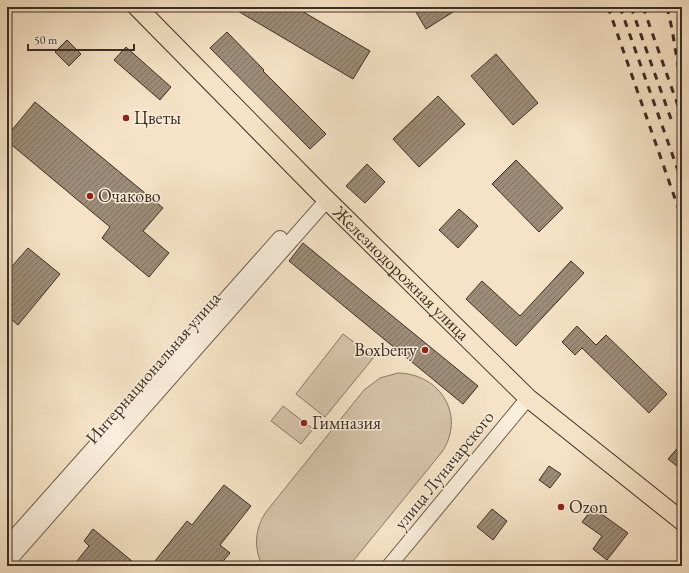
<svg xmlns="http://www.w3.org/2000/svg" width="689" height="573" font-family="'EB Garamond',serif">
	<defs>
		<pattern id="building-hatch" width="6" height="6" patternUnits="userSpaceOnUse"><rect width="6" height="6" fill="#9d8c78"/><path d="M-1 1l2-2M0 6l6-6M5 7l2-2" fill="none" stroke="#817362"/></pattern>
	</defs>
	<rect width="100%" height="100%" fill="#f6e3c7"/>
	<filter id="stains"><feTurbulence type="fractalNoise" baseFrequency=".005" numOctaves="4"/><feColorMatrix values="0 0 0 0 .2 0 0 0 0 .09 0 0 0 0 .02 0 0 0 .5 -.17"/></filter>
	<radialGradient id="worn" r=".72"><stop offset=".6" stop-color="#630" stop-opacity="0"/><stop offset="1" stop-color="#630" stop-opacity=".3"/></radialGradient>
	<g fill="#d7c4ab" stroke="#8a7967">
		<path d="M 343,334 L 374,357 L 325,417 L 296,394 Z"/>
		<path d="M 398,373 C 441,374 466,416 442,452 L 349,566 L 263,566 C 253,549 255,528 266,512 L 364,390 L 380,378 Z"/>
		<path d="M 283,406 L 313,429 L 301,444 L 271,421 Z"/>
	</g>
	<g fill="url(#building-hatch)" stroke="#3d2e23">
		<path d="M 231,7 L 295,7 L 370,51 L 353,79 Z"/>
		<path d="M 413,7 L 461,7 L 426,29 Z"/>
		<path d="M 227,32 L 264,70 L 263,71 L 326,134 L 310,149 L 210,48 Z"/>
		<path d="M 67,40 L 81,54 L 69,66 L 55,52 Z"/>
		<path d="M 126,47 L 171,87 L 160,100 L 114,60 Z"/>
		<path d="M 496,54 L 538,103 L 513,125 L 471,76 Z"/>
		<path d="M 438,96 L 465,124 L 419,167 L 393,139 Z"/>
		<path d="M 35,102 L 163,208 L 143,231 L 169,253 L 149,277 L 102,238 L 110,227 L 7,141 L 7,136 Z"/>
		<path d="M 516,160 L 563,208 L 539,232 L 492,184 Z"/>
		<path d="M 367,164 L 385,182 L 365,203 L 346,186 Z"/>
		<path d="M 459,209 L 478,226 L 458,248 L 439,230 Z"/>
		<path d="M 303,243 L 478,386 L 463,404 L 289,261 Z"/>
		<path d="M 28,248 L 60,274 L 18,325 L 7,316 L 7,272 Z"/>
		<path d="M 571,261 L 584,273 L 516,346 L 466,299 L 482,281 L 520,316 Z"/>
		<path d="M 577,326 L 596,345 L 606,335 L 667,394 L 649,413 L 582,348 L 575,355 L 562,342 Z"/>
		<path d="M 682,443 L 682,470 L 668,459 Z"/>
		<path d="M 549,466 L 561,474 L 550,488 L 539,480 Z"/>
		<path d="M 224,485 L 251,506 L 220,545 L 230,553 L 219,566 L 151,566 L 187,521 L 192,525 Z"/>
		<path d="M 593,508 L 628,533 L 607,560 L 593,549 L 602,536 L 582,522 Z"/>
		<path d="M 492,509 L 507,521 L 493,540 L 477,527 Z"/>
		<path d="M 93,529 L 138,566 L 73,566 L 89,546 L 84,541 Z"/>
	</g>
	<g fill="none" stroke-linecap="round" stroke-linejoin="round">
		<defs>
			<g id="minor">
				<path d="M 7,545 L 280,238"/>
				<path d="M 7,563 L 327,200"/>
				<path d="M 389,566 L 528,398"/>
			</g>
			<g id="major">
				<path id="s1" d="M 137,7 L 320,193 L 528,398 L 682,521"/>
			</g>
		</defs>
		<use href="#minor" stroke="#6b5b4c" stroke-width="16"/>
		<use href="#major" stroke="#3d2e23" stroke-width="20"/>
		<use href="#minor" stroke="#f9eddb" stroke-width="14"/>
		<use href="#major" stroke="#f6e3c7" stroke-width="18"/>
		<g stroke="#3d2e23" stroke-width="3" stroke-dasharray="7 7" stroke-linecap="butt">
			<path d="M 608,7 L 679,210"/>
			<path d="M 620,7 L 680,176"/>
			<path d="M 631,7 L 671,119"/>
			<path d="M 643,7 L 682,117"/>
			<path d="M 667,7 L 672,29 L 682,90"/>
		</g>
	</g>
	<g fill="#8f2418" stroke="#f9eddb" stroke-width="1.5">
		<circle cx="126" cy="118" r="4"/>
		<circle cx="90" cy="196" r="4"/>
		<circle cx="425" cy="350" r="4"/>
		<circle cx="304" cy="423" r="4"/>
		<circle cx="561" cy="507" r="4"/>
	</g>
	<g text-anchor="middle" stroke-width="3" stroke-linejoin="round" paint-order="stroke">
		<g font-size="18" fill="#3d2e23" stroke="#f9eddb" text-anchor="start">
			<text x="134" y="124">Цветы</text>
			<text x="98" y="202">Очаково</text>
			<text x="417" y="356" text-anchor="end">Boxberry</text>
			<text x="312" y="429">Гимназия</text>
			<text x="569" y="513">Ozon</text>
		</g>
		<g font-size="18" fill="#3d2e23" stroke="#f9eddb">
			<text dy="6" stroke="none"><textPath href="#s1" startOffset="375">Железнодорожная улица</textPath></text>
			<text transform="translate(153 368) rotate(-49)" y="6">Интернациональная улица</text>
			<text transform="translate(444 470) rotate(-51)" y="6">улица Луначарского</text>
		</g>
	</g>
	<rect width="689" height="573" fill="none" stroke="#f6e3c7" stroke-width="24"/>
	<rect x="8" y="8" width="673" height="557" fill="none" stroke="#3d2e23" stroke-width="2"/>
	<rect x="12" y="12" width="665" height="549" fill="none" stroke="#3d2e23"/>
	<path d="M28 44v6h106v-6" fill="none" stroke="#3d2e23" stroke-width="2"/>
	<text x="34" y="44" font-size="12" fill="#3d2e23" stroke="#f9eddb" stroke-width="3" paint-order="stroke">50 m</text>
	<rect width="100%" height="100%" filter="url(#stains)"/>
	<rect width="100%" height="100%" fill="url(#worn)"/>
</svg>
